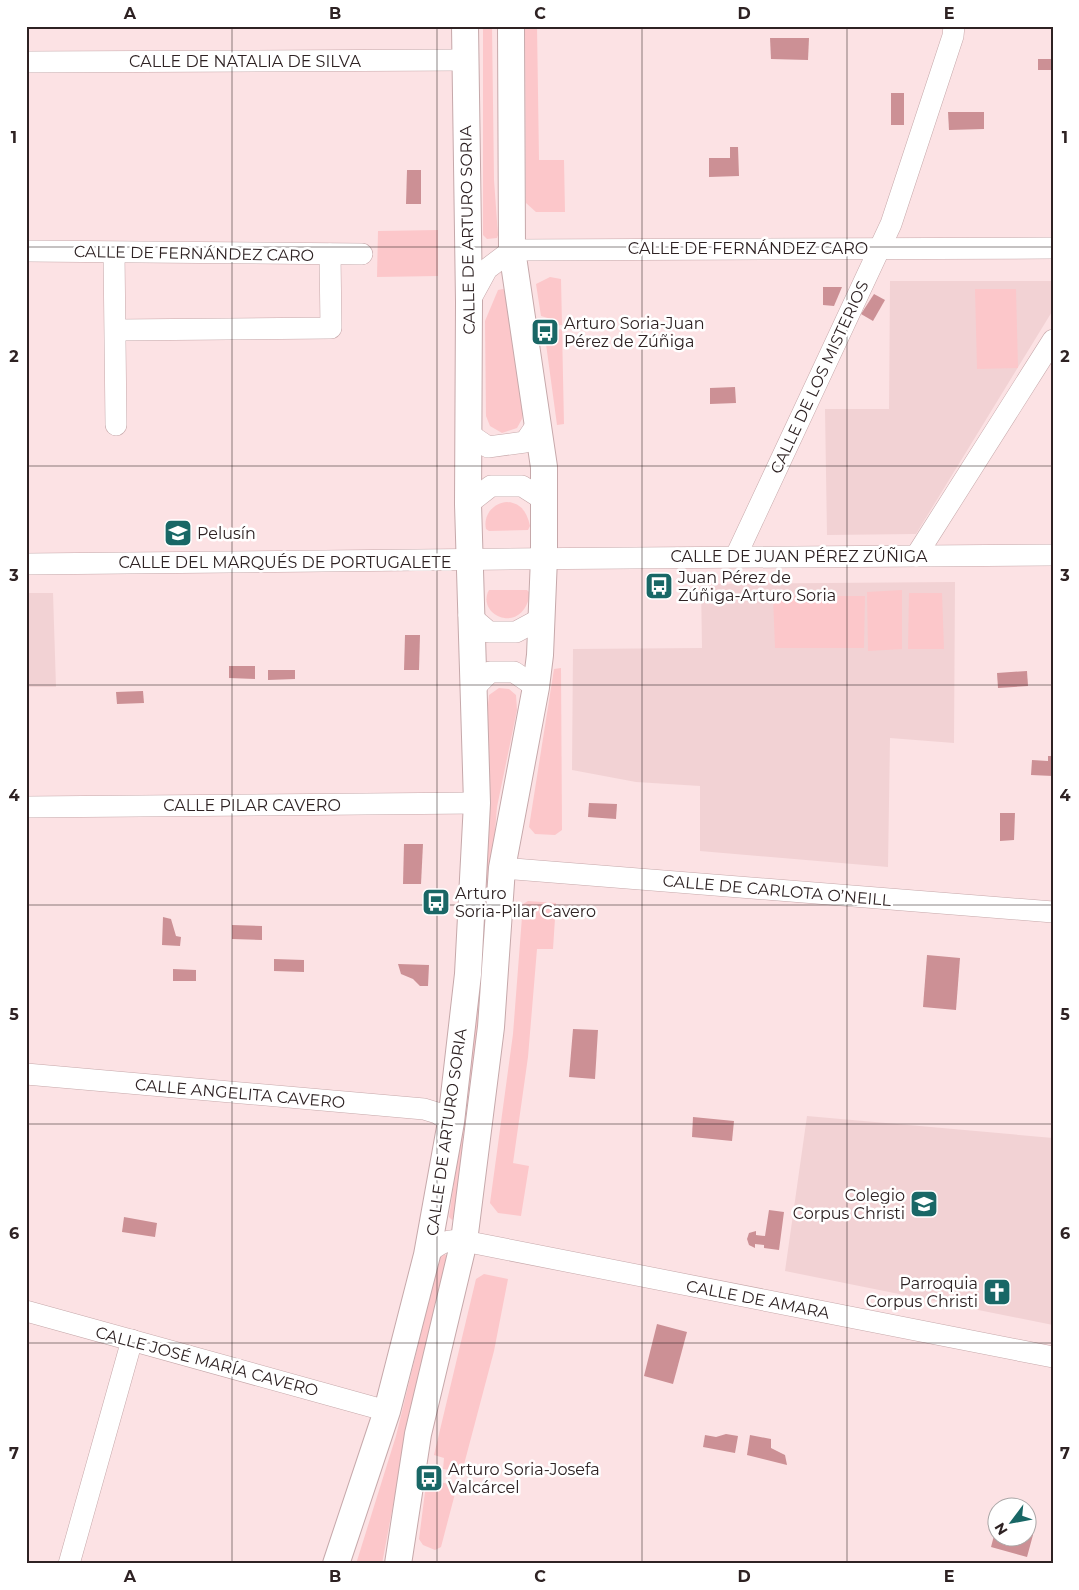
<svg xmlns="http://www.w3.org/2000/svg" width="1079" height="1590" font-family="Montserrat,sans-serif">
	<rect width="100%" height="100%" fill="#fce2e4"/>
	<g fill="#f2d2d4">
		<path d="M 890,281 L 1053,281 L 1053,310 L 916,534 L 827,535 L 825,409 L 889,409 Z"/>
		<path d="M 955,582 L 954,743 L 890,738 L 888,867 L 700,851 L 700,786 L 636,782 L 572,770 L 573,649 L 702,648 L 701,584 Z"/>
		<path d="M 26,593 L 53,593 L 56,687 L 26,687 Z"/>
		<path d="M 807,1116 L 1053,1138 L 1053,1325 L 785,1271 Z"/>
	</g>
	<g fill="#fcc7ca">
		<path d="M 483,26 L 492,26 L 494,180 L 498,235 L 497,238 L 487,239 L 483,235 Z"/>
		<path d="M 525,26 L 537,26 L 539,160 L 564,160 L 565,212 L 536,212 L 526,203 Z"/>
		<path d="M 438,230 L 438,276 L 377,277 L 378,231 Z"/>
		<path d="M 550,277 L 561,279 L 562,325 L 551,326 L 551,319 L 541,316 L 536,284 Z"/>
		<path d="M 503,289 L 506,291 L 523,413 L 522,419 L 517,428 L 502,433 L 490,426 L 486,416 L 485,321 L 498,290 Z"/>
		<path d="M 975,289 L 1016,289 L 1018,368 L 977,369 Z"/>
		<path d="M 562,329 L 564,424 L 557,425 L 546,344 L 554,342 L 551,331 Z"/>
		<path d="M 507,502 C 521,503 527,512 530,526 L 528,530 L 489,531 L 486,529 C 483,515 493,503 507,502 Z"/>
		<path d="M 489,590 L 527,590 L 530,593 C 523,637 475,615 489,590 Z"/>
		<path d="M 902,590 L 902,649 L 868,651 L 867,592 Z"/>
		<path d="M 909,593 L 942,593 L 944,649 L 908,649 Z"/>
		<path d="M 773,596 L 865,596 L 864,648 L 775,648 Z"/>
		<path d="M 561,668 L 562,830 L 555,835 L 535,834 L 529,827 L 554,669 Z"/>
		<path d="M 499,688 L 509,689 L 516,695 L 517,710 L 497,807 L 475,1078 L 455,1218 L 452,1220 L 449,1217 L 459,1149 L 487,774 L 488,704 L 489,695 Z"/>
		<path d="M 528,901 L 556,903 L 553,949 L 537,949 L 528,1057 L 513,1163 L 529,1166 L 521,1216 L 498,1213 L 490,1203 L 513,1034 L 523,904 Z"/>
		<path d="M 443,1253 L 447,1256 L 406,1436 L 382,1564 L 356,1564 L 396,1436 L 440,1255 Z"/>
		<path d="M 484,1274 L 508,1279 L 494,1351 L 462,1472 L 443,1469 L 444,1458 L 434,1455 L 476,1279 Z"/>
		<path d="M 440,1482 L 457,1486 L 441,1547 L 435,1550 L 423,1545 L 419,1539 L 425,1492 L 427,1489 L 437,1491 Z"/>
	</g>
	<g fill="#cc9095">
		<path d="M 770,38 L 809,38 L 808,60 L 771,59 Z"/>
		<rect x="1038" y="59" width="15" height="11"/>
		<rect x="891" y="93" width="13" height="32"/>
		<path d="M 948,112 L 984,112 L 984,129 L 949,130 Z"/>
		<path d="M 730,147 L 738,147 L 739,176 L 709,177 L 709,158 L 730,158 Z"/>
		<path d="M 407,170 L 421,170 L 421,204 L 406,204 Z"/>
		<path d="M 823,287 L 842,287 L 834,306 L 823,305 Z"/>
		<path d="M 874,294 L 885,300 L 873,321 L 861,314 Z"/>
		<path d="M 735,387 L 736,403 L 710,404 L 710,388 Z"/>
		<path d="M 405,635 L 420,635 L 419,670 L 404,670 Z"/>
		<path d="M 229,666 L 255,666 L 255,679 L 229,678 Z"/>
		<path d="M 268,670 L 295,670 L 295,679 L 268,680 Z"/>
		<path d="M 1027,671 L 1028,686 L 998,688 L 997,673 Z"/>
		<path d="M 143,691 L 144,703 L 117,704 L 116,692 Z"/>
		<path d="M 1048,756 L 1053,756 L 1053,776 L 1031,775 L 1032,760 L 1048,761 Z"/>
		<path d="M 589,803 L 617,804 L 616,819 L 588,817 Z"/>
		<path d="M 1000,813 L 1015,813 L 1014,840 L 1000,841 Z"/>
		<path d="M 404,844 L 423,844 L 421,884 L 403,884 Z"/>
		<path d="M 163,917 L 171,919 L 176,936 L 181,937 L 180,946 L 162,945 Z"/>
		<path d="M 232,925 L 262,926 L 262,940 L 232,939 Z"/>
		<path d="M 927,955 L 960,958 L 956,1010 L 923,1007 Z"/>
		<path d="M 274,959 L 304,960 L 304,972 L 274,971 Z"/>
		<path d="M 398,964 L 429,965 L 428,986 L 420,986 L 413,979 L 401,974 Z"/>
		<path d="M 173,969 L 196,970 L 196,981 L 173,981 Z"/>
		<path d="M 573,1029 L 598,1030 L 595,1079 L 569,1077 Z"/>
		<path d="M 693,1117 L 734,1121 L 732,1141 L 692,1137 Z"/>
		<path d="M 769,1210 L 784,1212 L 779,1250 L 764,1248 L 764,1245 L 755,1244 L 755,1248 L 749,1245 L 747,1239 L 749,1233 L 756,1231 L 756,1235 L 765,1236 Z"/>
		<path d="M 124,1217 L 157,1223 L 155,1237 L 122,1232 Z"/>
		<path d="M 657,1324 L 687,1332 L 673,1384 L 644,1376 Z"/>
		<path d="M 726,1434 L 738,1436 L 735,1453 L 703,1447 L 705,1435 L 716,1437 Z"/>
		<path d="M 750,1435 L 771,1439 L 771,1448 L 785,1455 L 787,1465 L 747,1455 Z"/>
		<path d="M 996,1528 L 996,1538 L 1026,1538 L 1027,1533 L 1033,1535 L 1027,1557 L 991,1547 Z"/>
	</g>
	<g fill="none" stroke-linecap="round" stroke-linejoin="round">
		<defs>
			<g id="minor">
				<path d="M 26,62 L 465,60"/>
				<path d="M 26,251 L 362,254"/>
				<path d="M 114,253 L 116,425"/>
				<path d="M 469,302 L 487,269 L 512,250 L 1053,248"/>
				<path d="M 117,330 L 331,328 L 330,254"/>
				<path d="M 469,434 L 488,447 L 525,442 L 538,423"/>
				<path d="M 468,504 L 491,486 L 522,486 L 544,500"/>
				<path d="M 736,556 L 891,224 L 953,36 L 954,26"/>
				<path d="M 916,556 L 1053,340"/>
				<path d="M 26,564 C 368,561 711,556 1053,555"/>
				<path d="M 469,615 L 489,632 L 516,632 L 542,618"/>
				<path d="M 474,688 L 490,672 L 514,672 L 536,687"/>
				<path d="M 26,807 L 477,803"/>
				<path d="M 502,868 L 1053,912"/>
				<path d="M 26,1074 L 424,1109 L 437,1113 L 451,1122"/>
				<path d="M 427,1255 C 438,1243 447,1239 464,1241 L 1053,1357"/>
				<path d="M 26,1311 L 387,1411"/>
				<path d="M 69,1564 L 132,1340"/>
			</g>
			<g id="major">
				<path d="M 336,1564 L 387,1411 L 427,1255 L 451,1122 L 468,974 L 477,803 L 468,504 L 469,302 L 465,26"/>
				<path d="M 398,1564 L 418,1434 L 464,1241 L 491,1027 L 502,868 L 536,687 L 540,655 L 544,558 L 544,467 L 512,250 L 511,26"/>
			</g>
		</defs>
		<use href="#minor" stroke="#c6a8aa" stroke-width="22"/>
		<use href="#major" stroke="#c6a8aa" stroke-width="28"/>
		<use href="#minor" stroke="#fff" stroke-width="21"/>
		<use href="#major" stroke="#fff" stroke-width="26"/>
	</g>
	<path fill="none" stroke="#2e2223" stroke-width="1" stroke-opacity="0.55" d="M 232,26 L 232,1564M 437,26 L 437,1564M 642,26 L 642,1564M 847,26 L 847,1564M 26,247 L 1053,247M 26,466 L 1053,466M 26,685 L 1053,685M 26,905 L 1053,905M 26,1124 L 1053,1124M 26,1343 L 1053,1343"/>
	<defs>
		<symbol id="bus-square" viewBox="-11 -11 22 22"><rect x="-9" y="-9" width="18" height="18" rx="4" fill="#196766" stroke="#fff"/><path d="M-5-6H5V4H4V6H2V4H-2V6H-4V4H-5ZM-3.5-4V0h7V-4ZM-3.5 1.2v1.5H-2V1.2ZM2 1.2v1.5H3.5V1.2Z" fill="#fff"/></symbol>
		<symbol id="school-square" viewBox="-11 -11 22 22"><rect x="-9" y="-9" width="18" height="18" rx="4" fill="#196766" stroke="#fff"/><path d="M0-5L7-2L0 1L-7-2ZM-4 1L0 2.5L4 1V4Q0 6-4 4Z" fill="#fff"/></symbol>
		<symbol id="church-square" viewBox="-11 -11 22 22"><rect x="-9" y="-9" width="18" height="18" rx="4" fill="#196766" stroke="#fff"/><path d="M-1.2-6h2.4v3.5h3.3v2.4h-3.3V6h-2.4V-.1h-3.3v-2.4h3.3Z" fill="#fff"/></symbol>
	</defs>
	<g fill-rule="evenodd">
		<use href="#bus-square" x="529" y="316" width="32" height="32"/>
		<use href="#school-square" x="162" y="517" width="32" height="32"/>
		<use href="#bus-square" x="643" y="570" width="32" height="32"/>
		<use href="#bus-square" x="420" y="886" width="32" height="32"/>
		<use href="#school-square" x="908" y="1188" width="32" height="32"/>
		<use href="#church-square" x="981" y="1276" width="32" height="32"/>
		<use href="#bus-square" x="413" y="1462" width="32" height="32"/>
	</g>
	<g text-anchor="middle" stroke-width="5" stroke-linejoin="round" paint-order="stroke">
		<g font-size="16" fill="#2e2223" stroke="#fff">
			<text x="245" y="67">CALLE DE NATALIA DE SILVA</text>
			<text transform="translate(467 230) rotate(-91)" y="6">CALLE DE ARTURO SORIA</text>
			<text x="748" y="254">CALLE DE FERNÁNDEZ CARO</text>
			<text transform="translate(194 253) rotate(1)" y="6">CALLE DE FERNÁNDEZ CARO</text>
			<text transform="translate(819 377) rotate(-65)" y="6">CALLE DE LOS MISTERIOS</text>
			<text x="799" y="562">CALLE DE JUAN PÉREZ ZÚÑIGA</text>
			<text x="285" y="568">CALLE DEL MARQUÉS DE PORTUGALETE</text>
			<text x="252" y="811">CALLE PILAR CAVERO</text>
			<text transform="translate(777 890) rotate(5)" y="6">CALLE DE CARLOTA O’NEILL</text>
			<text transform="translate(240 1093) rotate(5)" y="6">CALLE ANGELITA CAVERO</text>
			<text transform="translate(446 1132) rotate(-82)" y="6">CALLE DE ARTURO SORIA</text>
			<text transform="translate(758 1299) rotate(11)" y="6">CALLE DE AMARA</text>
			<text transform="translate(207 1361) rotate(15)" y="6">CALLE JOSÉ MARÍA CAVERO</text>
		</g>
		<g font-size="16" fill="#2e2223" stroke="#fff" text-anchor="start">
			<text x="564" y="329">Arturo Soria-Juan<tspan x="564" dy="18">Pérez de Zúñiga</tspan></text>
			<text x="197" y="539">Pelusín</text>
			<text x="678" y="583">Juan Pérez de<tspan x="678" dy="18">Zúñiga-Arturo Soria</tspan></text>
			<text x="455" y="899">Arturo<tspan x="455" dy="18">Soria-Pilar Cavero</tspan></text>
			<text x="905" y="1201" text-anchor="end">Colegio<tspan x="905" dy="18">Corpus Christi</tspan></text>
			<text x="978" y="1289" text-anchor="end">Parroquia<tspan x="978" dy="18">Corpus Christi</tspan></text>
			<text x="448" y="1475">Arturo Soria-Josefa<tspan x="448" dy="18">Valcárcel</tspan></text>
		</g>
	</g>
	<rect width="1079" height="1590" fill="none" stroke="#ffffff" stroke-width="55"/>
	<g transform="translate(1012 1522) rotate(238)"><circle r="24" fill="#ffffff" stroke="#aba7a7"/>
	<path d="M0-4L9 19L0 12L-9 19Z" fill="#196766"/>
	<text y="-8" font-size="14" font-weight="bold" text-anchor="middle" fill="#2e2223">N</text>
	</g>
	<rect x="28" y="28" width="1024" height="1534" fill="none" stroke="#2e2223" stroke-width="2"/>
	<g font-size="16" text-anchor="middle" font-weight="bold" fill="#2e2223">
		<text x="130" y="19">A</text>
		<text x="335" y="19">B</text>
		<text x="540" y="19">C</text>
		<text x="744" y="19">D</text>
		<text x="949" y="19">E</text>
		<text x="14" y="143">1</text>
		<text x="1065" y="143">1</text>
		<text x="14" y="362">2</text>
		<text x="1065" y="362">2</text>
		<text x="14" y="581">3</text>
		<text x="1065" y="581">3</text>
		<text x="14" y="801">4</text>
		<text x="1065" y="801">4</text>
		<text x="14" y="1020">5</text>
		<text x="1065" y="1020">5</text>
		<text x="14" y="1239">6</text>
		<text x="1065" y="1239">6</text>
		<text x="14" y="1459">7</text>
		<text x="1065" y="1459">7</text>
		<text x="130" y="1582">A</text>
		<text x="335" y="1582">B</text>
		<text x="540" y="1582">C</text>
		<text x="744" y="1582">D</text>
		<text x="949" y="1582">E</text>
	</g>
</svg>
